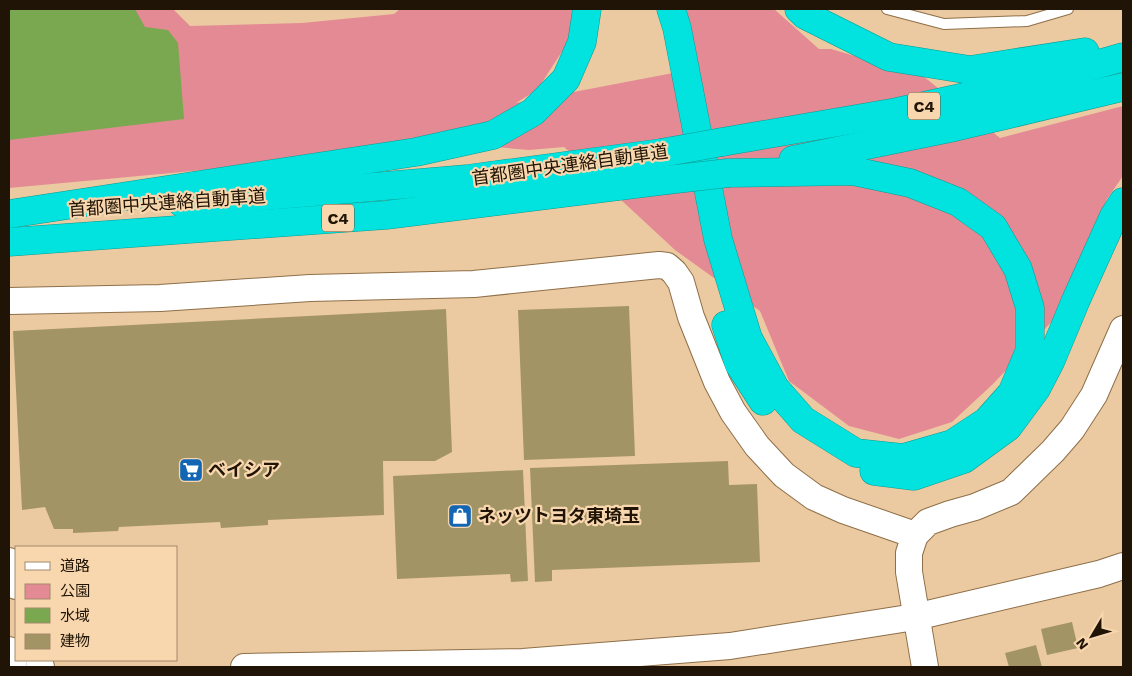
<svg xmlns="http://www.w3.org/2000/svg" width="1132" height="676" font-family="'Work Sans','Noto Sans JP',sans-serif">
	<rect width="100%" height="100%" fill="#eccaa1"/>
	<path fill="#e48a95" d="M 9,9 L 173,9 L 190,26 L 302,23 L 394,14 L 400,9 L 574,9 L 567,44 L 537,90 L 516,103 L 694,69 L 684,9 L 774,9 L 819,49 L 831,49 L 923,76 L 1000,138 L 1123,106 L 1123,176 L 1107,199 L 1057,316 L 993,384 L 952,422 L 899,439 L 849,426 L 789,381 L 760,311 L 675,250 L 564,147 L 529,150 L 417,140 L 204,170 L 9,188 Z"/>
	<path fill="#79a850" d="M 9,9 L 135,9 L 145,27 L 168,30 L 178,43 L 184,119 L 9,140 Z"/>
	<g fill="#a39466">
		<path d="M 629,306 L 635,456 L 524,460 L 518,310 Z"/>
		<path d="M 446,309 L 452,452 L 435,461 L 383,461 L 384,515 L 268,520 L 268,525 L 221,528 L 220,522 L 119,527 L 118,531 L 73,533 L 73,529 L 54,529 L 45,507 L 22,510 L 13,331 Z"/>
		<path d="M 728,461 L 729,485 L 757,484 L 760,562 L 552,570 L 552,581 L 535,582 L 530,468 Z"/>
		<path d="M 523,470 L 528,581 L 511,582 L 510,574 L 397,579 L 393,476 Z"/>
		<path d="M 1072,622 L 1078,648 L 1047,655 L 1041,629 Z"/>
		<path d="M 1036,645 L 1042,667 L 1009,667 L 1005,653 Z"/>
	</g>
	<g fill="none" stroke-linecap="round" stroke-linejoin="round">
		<defs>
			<path id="lane" d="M 887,9 L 944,24 L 1027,21 L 1068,9"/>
			<g id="secondary">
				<path d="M 9,301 L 160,298 L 310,288 L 474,284 L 659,265 L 667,266 L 674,272 L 681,282 L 691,317 L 717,382 L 733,412 L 757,446 L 784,475 L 814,497 L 843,510 L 915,535 L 928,522 L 950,514 L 975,507 L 1011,492 L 1053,451 L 1072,429 L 1094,395 L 1123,329"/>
				<path d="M 915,535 L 909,553 L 909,572 L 925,667"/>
				<path d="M 9,561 L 16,586"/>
				<path d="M 9,650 L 14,667"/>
				<path d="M 39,660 L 41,667"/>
				<path d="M 244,667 L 523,662 L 730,646 L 915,617 L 1099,574 L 1123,566"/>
			</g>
			<g id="highway">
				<path d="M 671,9 L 677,28 L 718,239 L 748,338 L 775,388 L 803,420 L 856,453 L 903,458 L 952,444 L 987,421 L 1012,393 L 1030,350 L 1030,308 L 1018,269 L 993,227 L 958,202 L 910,183 L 853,171 L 728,173"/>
				<path d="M 799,9 L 805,15 L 889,57 L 970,70 L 1085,52"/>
				<path d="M 722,142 L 897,112 L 1050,78 L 1123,57"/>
				<path d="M 793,160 L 955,127 L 1123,87"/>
				<path d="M 182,203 L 467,179 L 661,153"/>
				<path d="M 9,214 L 416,152 L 493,135 L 533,112 L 566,79 L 582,42 L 587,9"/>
				<path d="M 9,242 L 386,215 L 667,180"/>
				<path d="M 726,325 L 739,364 L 763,401"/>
				<path d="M 874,471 L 914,476 L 964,459 L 1008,427 L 1036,389 L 1051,360 L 1076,300 L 1114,216 L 1123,202"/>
			</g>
		</defs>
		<use href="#lane" stroke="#8e6f49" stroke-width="12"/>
		<use href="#secondary" stroke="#8e6f49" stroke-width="28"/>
		<use href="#highway" stroke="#0c9a92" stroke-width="29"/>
		<use href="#lane" stroke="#fff" stroke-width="10"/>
		<use href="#secondary" stroke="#fff" stroke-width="26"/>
		<use href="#highway" stroke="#02e2de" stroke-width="28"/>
		<defs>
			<g id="highway-bridge">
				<path d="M 661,153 L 722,142"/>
				<path d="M 667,180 L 728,173"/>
			</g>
		</defs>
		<use href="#highway-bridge" stroke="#0c9a92" stroke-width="29" stroke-linecap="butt"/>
		<use href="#highway-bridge" stroke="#02e2de" stroke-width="28"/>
	</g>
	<defs>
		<symbol id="supermarket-square" viewBox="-11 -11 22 22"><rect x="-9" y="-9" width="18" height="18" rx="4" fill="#1266b4" stroke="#f9d7ae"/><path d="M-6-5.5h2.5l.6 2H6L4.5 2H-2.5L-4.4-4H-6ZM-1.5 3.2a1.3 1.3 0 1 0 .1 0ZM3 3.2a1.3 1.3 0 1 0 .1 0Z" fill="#fff"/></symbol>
		<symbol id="shop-square" viewBox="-11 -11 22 22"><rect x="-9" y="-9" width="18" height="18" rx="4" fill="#1266b4" stroke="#f9d7ae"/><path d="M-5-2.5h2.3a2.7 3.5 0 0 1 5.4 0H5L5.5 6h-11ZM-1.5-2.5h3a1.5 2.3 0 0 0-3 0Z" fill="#fff"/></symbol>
	</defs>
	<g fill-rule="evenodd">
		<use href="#supermarket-square" x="177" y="456" width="28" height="28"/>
		<use href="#shop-square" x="446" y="502" width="28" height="28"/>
	</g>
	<g text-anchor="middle" stroke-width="4.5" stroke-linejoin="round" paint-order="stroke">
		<g fill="#f9d7ae" stroke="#604e38" stroke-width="1">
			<rect x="908" y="92.5" width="32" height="27" rx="4"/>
			<rect x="322" y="204.5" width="32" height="27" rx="4"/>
		</g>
		<g font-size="16" font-weight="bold" fill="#1f1405">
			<text x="924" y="112">C4</text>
			<text x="338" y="224">C4</text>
		</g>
		<g font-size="18" fill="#1f1405" stroke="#f9d7ae">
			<text transform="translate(570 165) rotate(-8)" y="6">首都圏中央連絡自動車道</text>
			<text transform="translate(167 203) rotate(-4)" y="6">首都圏中央連絡自動車道</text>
		</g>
		<g font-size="18" font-weight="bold" fill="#1f1405" stroke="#f9d7ae" text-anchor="start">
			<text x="208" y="476">ベイシア</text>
			<text x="478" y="522">ネッツトヨタ東埼玉</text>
		</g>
	</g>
	<rect width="1132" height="676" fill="none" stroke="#1f1405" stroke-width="20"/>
	<rect x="15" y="546" width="162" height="115" fill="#f9d7ae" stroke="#a2896a"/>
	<rect x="25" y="562" width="25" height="8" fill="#ffffff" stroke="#a2896a"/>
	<text x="60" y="571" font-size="15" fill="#1f1405">道路</text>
	<rect x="25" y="584" width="25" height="15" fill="#e48a95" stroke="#a2896a"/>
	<text x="60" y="596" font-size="15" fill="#1f1405">公園</text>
	<rect x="25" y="608" width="25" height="15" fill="#79a850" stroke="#a2896a"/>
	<text x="60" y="621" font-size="15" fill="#1f1405">水域</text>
	<rect x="25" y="634" width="25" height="15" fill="#a39466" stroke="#a2896a"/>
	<text x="60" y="646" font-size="15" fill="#1f1405">建物</text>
	<g transform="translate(1092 636) rotate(232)" stroke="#f9d7ae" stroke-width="4" paint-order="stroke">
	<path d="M0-4L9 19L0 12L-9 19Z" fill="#1f1405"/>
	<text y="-8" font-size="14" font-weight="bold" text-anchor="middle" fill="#1f1405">N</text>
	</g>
</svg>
